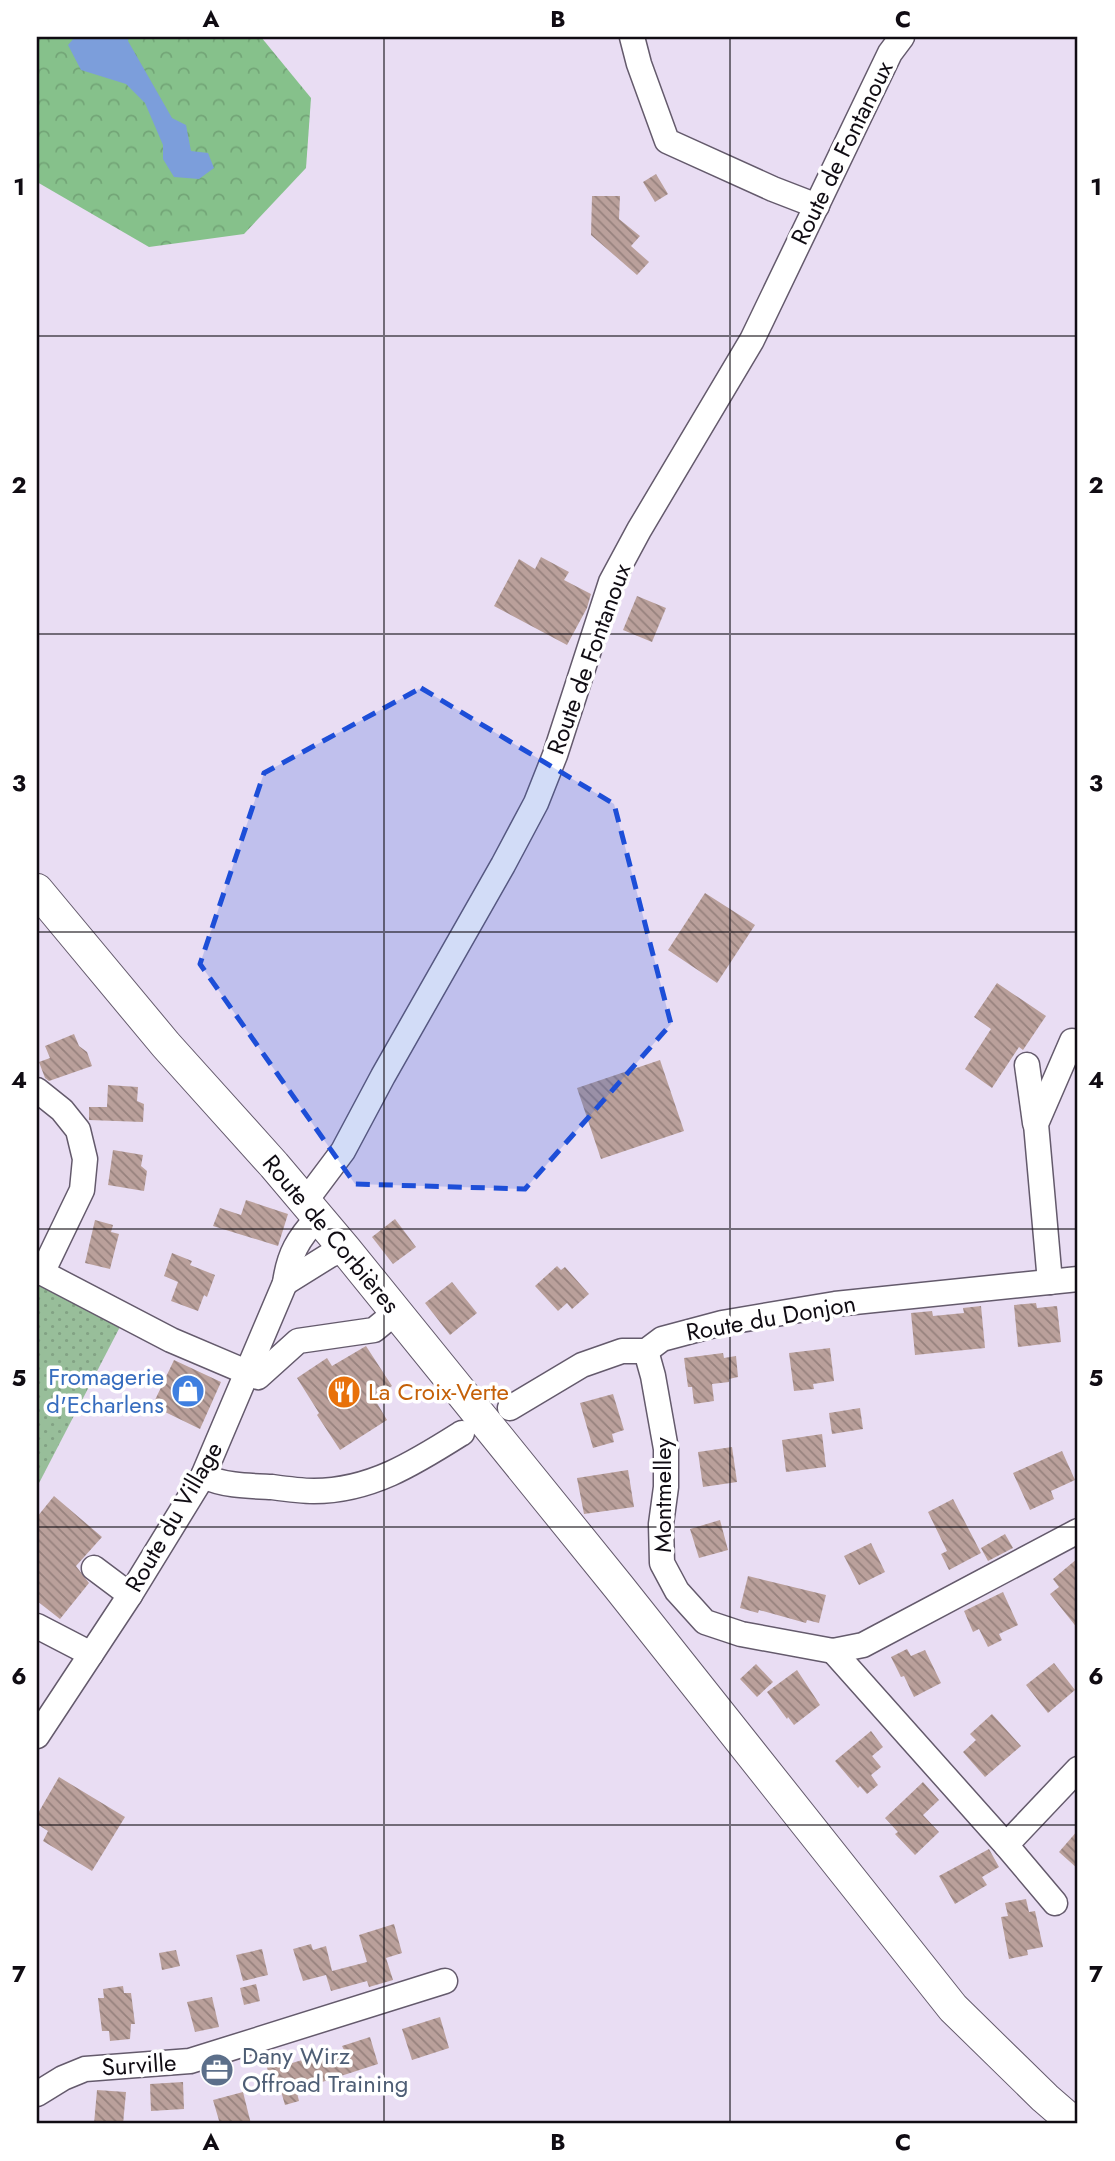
<svg xmlns="http://www.w3.org/2000/svg" width="1115" height="2161" font-family="Jost,sans-serif">
	<defs>
		<pattern id="grass-dots" width="8" height="8" patternUnits="userSpaceOnUse" patternTransform="scale(1.75)"><rect width="8" height="8" fill="#98be9a"/><path d="M2 2h.1M6 6h.1" fill="none" stroke="#82a284" stroke-width="1.8" stroke-linecap="round"/></pattern>
		<pattern id="forest-crowns" width="20" height="18" patternUnits="userSpaceOnUse" patternTransform="scale(1.75)"><rect width="20" height="18" fill="#86c18b"/><path d="M2 6a3 3 0 1 1 6 0M12 15a3 3 0 1 1 6 0" fill="none" stroke="#73a577"/></pattern>
		<pattern id="building-back-hatch" width="6" height="6" patternUnits="userSpaceOnUse" patternTransform="scale(1.75)"><rect width="6" height="6" fill="#baa09b"/><path d="M-1 5l2 2M0 0l6 6M5-1l2 2" fill="none" stroke="#96817d"/></pattern>
	</defs>
	<rect width="100%" height="100%" fill="#e9ddf3"/>
	<path fill="url(#grass-dots)" d="M 37,1277 L 122,1323 L 37,1487 Z"/>
	<path fill="url(#forest-crowns)" d="M 37,37 L 261,37 L 311,98 L 306,168 L 244,234 L 149,247 L 37,182 Z"/>
	<path fill="#7c9edb" d="M 75,37 L 129,37 L 128,41 L 172,118 L 186,125 L 191,151 L 208,153 L 214,168 L 199,179 L 174,177 L 163,159 L 163,145 L 145,103 L 126,84 L 81,70 L 68,45 Z"/>
	<g fill="url(#building-back-hatch)">
		<path d="M 656,174 L 668,194 L 655,202 L 643,182 Z"/>
		<path d="M 592,196 L 620,196 L 619,219 L 640,236 L 631,246 L 649,262 L 637,275 L 591,235 Z"/>
		<path d="M 541,557 L 569,572 L 564,580 L 591,594 L 587,608 L 567,645 L 494,606 L 519,559 L 535,569 Z"/>
		<path d="M 637,596 L 666,608 L 652,642 L 623,630 Z"/>
		<path d="M 705,893 L 755,925 L 717,983 L 668,950 Z"/>
		<path d="M 997,983 L 1046,1016 L 1023,1050 L 1019,1047 L 992,1088 L 965,1069 L 991,1029 L 974,1017 Z"/>
		<path d="M 74,1034 L 79,1046 L 87,1052 L 92,1066 L 49,1081 L 45,1078 L 39,1062 L 50,1058 L 45,1046 Z"/>
		<path d="M 660,1060 L 684,1131 L 601,1159 L 577,1088 Z"/>
		<path d="M 108,1085 L 138,1087 L 137,1101 L 144,1104 L 143,1122 L 89,1120 L 89,1107 L 107,1107 Z"/>
		<path d="M 113,1150 L 143,1155 L 141,1166 L 147,1171 L 144,1191 L 108,1185 Z"/>
		<path d="M 246,1200 L 288,1214 L 278,1246 L 213,1226 L 220,1208 L 241,1215 Z"/>
		<path d="M 395,1219 L 416,1247 L 393,1264 L 372,1237 Z"/>
		<path d="M 95,1220 L 113,1225 L 111,1232 L 119,1234 L 110,1269 L 85,1263 Z"/>
		<path d="M 172,1253 L 192,1261 L 190,1265 L 215,1275 L 207,1297 L 204,1295 L 198,1311 L 171,1301 L 178,1282 L 164,1276 Z"/>
		<path d="M 557,1266 L 561,1270 L 565,1267 L 589,1294 L 572,1309 L 567,1303 L 558,1311 L 535,1286 Z"/>
		<path d="M 452,1282 L 477,1313 L 450,1335 L 425,1303 Z"/>
		<path d="M 1036,1303 L 1037,1308 L 1057,1306 L 1061,1342 L 1018,1347 L 1014,1305 Z"/>
		<path d="M 981,1306 L 985,1348 L 915,1355 L 911,1313 L 932,1311 L 933,1316 L 964,1313 L 963,1308 Z"/>
		<path d="M 366,1346 L 392,1386 L 374,1398 L 387,1420 L 340,1450 L 317,1415 L 319,1413 L 297,1378 L 327,1358 L 332,1366 Z"/>
		<path d="M 830,1348 L 834,1381 L 813,1384 L 814,1389 L 794,1391 L 789,1353 Z"/>
		<path d="M 723,1353 L 724,1358 L 736,1356 L 738,1377 L 729,1379 L 729,1382 L 712,1384 L 714,1401 L 694,1404 L 692,1387 L 688,1387 L 684,1358 Z"/>
		<path d="M 174,1360 L 221,1382 L 200,1429 L 163,1411 L 166,1405 L 155,1400 Z"/>
		<path d="M 613,1394 L 624,1430 L 612,1434 L 614,1442 L 593,1448 L 580,1403 Z"/>
		<path d="M 860,1408 L 863,1429 L 832,1434 L 829,1413 Z"/>
		<path d="M 822,1434 L 826,1467 L 786,1472 L 782,1440 Z"/>
		<path d="M 732,1447 L 737,1482 L 703,1487 L 698,1452 Z"/>
		<path d="M 1062,1451 L 1075,1480 L 1051,1491 L 1054,1499 L 1030,1510 L 1013,1473 Z"/>
		<path d="M 628,1470 L 634,1507 L 584,1514 L 577,1478 Z"/>
		<path d="M 54,1496 L 102,1537 L 76,1566 L 89,1583 L 60,1619 L 37,1601 L 37,1517 Z"/>
		<path d="M 953,1499 L 981,1553 L 949,1570 L 941,1554 L 947,1551 L 928,1512 Z"/>
		<path d="M 720,1520 L 728,1550 L 699,1558 L 690,1529 Z"/>
		<path d="M 1005,1534 L 1013,1548 L 988,1561 L 981,1548 Z"/>
		<path d="M 871,1543 L 885,1572 L 859,1585 L 844,1556 Z"/>
		<path d="M 1078,1558 L 1078,1629 L 1050,1594 L 1059,1587 L 1053,1579 Z"/>
		<path d="M 748,1576 L 826,1595 L 819,1623 L 807,1620 L 806,1623 L 759,1610 L 758,1613 L 740,1608 Z"/>
		<path d="M 1003,1592 L 1018,1625 L 999,1634 L 1002,1640 L 988,1647 L 979,1629 L 973,1632 L 964,1611 Z"/>
		<path d="M 907,1649 L 911,1656 L 925,1650 L 941,1683 L 914,1697 L 904,1676 L 901,1677 L 891,1657 Z"/>
		<path d="M 1054,1663 L 1075,1690 L 1048,1713 L 1026,1685 Z"/>
		<path d="M 756,1664 L 773,1682 L 757,1697 L 740,1679 Z"/>
		<path d="M 797,1670 L 820,1705 L 794,1725 L 788,1717 L 787,1719 L 767,1692 Z"/>
		<path d="M 992,1714 L 1021,1746 L 985,1777 L 963,1752 L 976,1740 L 970,1734 Z"/>
		<path d="M 871,1731 L 883,1747 L 872,1756 L 881,1767 L 871,1775 L 878,1785 L 867,1794 L 860,1786 L 858,1788 L 835,1761 Z"/>
		<path d="M 59,1777 L 125,1817 L 92,1871 L 43,1841 L 48,1831 L 37,1824 L 37,1815 Z"/>
		<path d="M 923,1782 L 939,1800 L 923,1815 L 939,1832 L 915,1855 L 895,1834 L 898,1832 L 885,1818 Z"/>
		<path d="M 1078,1830 L 1078,1869 L 1059,1852 Z"/>
		<path d="M 989,1849 L 999,1867 L 982,1877 L 987,1885 L 955,1904 L 939,1876 Z"/>
		<path d="M 1026,1899 L 1029,1912 L 1035,1911 L 1043,1947 L 1027,1950 L 1028,1955 L 1009,1959 L 1001,1917 L 1008,1916 L 1005,1903 Z"/>
		<path d="M 394,1924 L 402,1953 L 386,1958 L 393,1980 L 369,1987 L 367,1981 L 331,1991 L 326,1975 L 303,1981 L 293,1949 L 311,1944 L 313,1950 L 326,1946 L 332,1971 L 367,1962 L 359,1935 Z"/>
		<path d="M 262,1949 L 268,1975 L 243,1981 L 236,1955 Z"/>
		<path d="M 176,1950 L 180,1966 L 162,1970 L 159,1953 Z"/>
		<path d="M 256,1984 L 260,2001 L 244,2005 L 240,1988 Z"/>
		<path d="M 123,1986 L 124,1993 L 131,1993 L 135,2024 L 131,2024 L 130,2039 L 110,2041 L 109,2031 L 102,2031 L 98,1998 L 104,1998 L 103,1989 Z"/>
		<path d="M 212,1997 L 219,2027 L 195,2032 L 187,2002 Z"/>
		<path d="M 440,2017 L 449,2048 L 412,2060 L 402,2029 Z"/>
		<path d="M 370,2037 L 378,2064 L 316,2084 L 317,2087 L 297,2093 L 299,2101 L 285,2105 L 276,2074 L 269,2076 L 265,2059 L 279,2055 L 282,2066 L 309,2058 L 310,2061 L 344,2050 L 342,2046 Z"/>
		<path d="M 183,2082 L 184,2109 L 151,2111 L 150,2084 Z"/>
		<path d="M 97,2090 L 126,2092 L 123,2124 L 94,2124 Z"/>
		<path d="M 243,2092 L 251,2124 L 220,2124 L 213,2100 Z"/>
	</g>
	<g fill="none" stroke-linecap="round" stroke-linejoin="round">
		<defs>
			<g id="minor">
				<path d="M 632,37 L 639,64 L 667,141 L 773,189 L 817,206"/>
				<path d="M 1027,1065 L 1035,1123"/>
				<path d="M 37,1090 L 62,1110 L 78,1130 L 85,1159 L 82,1190 L 42,1273"/>
				<path d="M 303,1199 L 313,1191 L 343,1151 L 383,1076 L 503,865 L 536,803 L 555,755 L 611,582 L 639,530 L 752,340 L 890,53 L 902,37"/>
				<path d="M 37,1270 L 171,1340 L 258,1377 L 298,1341 L 374,1330 L 396,1312"/>
				<path d="M 1050,1282 L 1036,1124 L 1072,1041"/>
				<path d="M 285,1283 L 330,1255 L 345,1249"/>
				<path d="M 646,1351 L 653,1376 L 666,1449 L 666,1487 L 661,1524 L 662,1563 L 677,1591 L 705,1622 L 741,1634 L 833,1651 L 863,1645 L 1078,1531"/>
				<path d="M 510,1408 L 582,1365 L 622,1351 L 646,1351 L 662,1339 L 722,1323 L 835,1304 L 1078,1279"/>
				<path d="M 203,1476 C 225,1486 248,1486 272,1487 C 286,1489 300,1491 314,1491 C 371,1491 416,1462 462,1433"/>
				<path d="M 94,1568 L 130,1595"/>
				<path d="M 37,1626 L 91,1654"/>
				<path d="M 833,1651 L 1006,1845 L 1055,1903"/>
				<path d="M 37,1736 L 130,1595 L 203,1476 L 285,1283 C 289,1254 298,1239 318,1217"/>
				<path d="M 1006,1845 L 1078,1769"/>
				<path d="M 37,2094 L 63,2078 L 85,2069 L 190,2061 L 445,1981"/>
			</g>
			<path id="major" d="M 37,890 L 166,1045 L 274,1165 L 345,1249 L 618,1586 L 953,2008 L 1045,2098 L 1075,2124"/>
		</defs>
		<use href="#minor" stroke="#645a6c" stroke-width="27"/>
		<use href="#major" stroke="#645a6c" stroke-width="34"/>
		<use href="#minor" stroke="#fff" stroke-width="24"/>
		<use href="#major" stroke="#fff" stroke-width="32"/>
	</g>
	<path fill="#1d4ed8" fill-opacity="0.2" stroke="#1d4ed8" stroke-width="5" stroke-dasharray="14 9" stroke-linejoin="round" d="M 421,688 L 614,804 L 671,1024 L 525,1189 L 355,1184 L 200,964 L 264,773 Z"/>
	<path fill="none" stroke="#100c13" stroke-width="2" stroke-opacity="0.55" d="M 384,37 L 384,2124M 730,37 L 730,2124M 37,336 L 1078,336M 37,634 L 1078,634M 37,932 L 1078,932M 37,1229 L 1078,1229M 37,1527 L 1078,1527M 37,1825 L 1078,1825"/>
	<defs>
		<symbol id="shop-disc" viewBox="-11 -11 22 22"><circle r="9.5" fill="#3f7fe0" stroke="#fff"/><path d="M-5-2.5h2.3a2.7 3.5 0 0 1 5.4 0H5L5.5 6h-11ZM-1.5-2.5h3a1.5 2.3 0 0 0-3 0Z" fill="#fff"/></symbol>
		<symbol id="restaurant-disc" viewBox="-11 -11 22 22"><circle r="9.5" fill="#e8710a" stroke="#fff"/><path d="M-5-6h1v4h1v-4h1v4h1v-4h1v5L-1.5 .5V6h-2V.5L-5-1ZM5-6V6H3V1.5H1.5Q1.5-4 5-6Z" fill="#fff"/></symbol>
		<symbol id="office-disc" viewBox="-11 -11 22 22"><circle r="9.5" fill="#5c6f8a" stroke="#fff"/><path d="M-6-3h4V-5.5h4V-3h4V5H-6ZM-1-4.5V-3h2v-1.5ZM-6 0V1H6V0Z" fill="#fff"/></symbol>
	</defs>
	<g fill-rule="evenodd">
		<use href="#shop-disc" x="169" y="1372" width="38" height="38"/>
		<use href="#restaurant-disc" x="325" y="1373" width="38" height="38"/>
		<use href="#office-disc" x="198" y="2051" width="38" height="38"/>
	</g>
	<g text-anchor="middle" stroke-width="7" stroke-linejoin="round" paint-order="stroke">
		<g font-size="24" fill="#100c13" stroke="#fff">
			<text transform="translate(842 153) rotate(-64)" y="8">Route de Fontanoux</text>
			<text transform="translate(589 659) rotate(-70)" y="8">Route de Fontanoux</text>
			<text transform="translate(331 1234) rotate(50)" y="8">Route de Corbières</text>
			<text transform="translate(771 1318) rotate(-10)" y="8">Route du Donjon</text>
			<text transform="translate(663 1495) rotate(-90)" y="8">Montmelley</text>
			<text transform="translate(174 1517) rotate(-60)" y="8">Route du Village</text>
			<text transform="translate(139 2065) rotate(-4)" y="8">Surville</text>
		</g>
		<g font-size="24" fill="#366cbe" stroke="#fff" text-anchor="end">
			<text x="164" y="1385">Fromagerie<tspan x="164" dy="28">d'Echarlens</tspan></text>
		</g>
		<g font-size="24" fill="#c56008" stroke="#fff" text-anchor="start">
			<text x="368" y="1400">La Croix-Verte</text>
		</g>
		<g font-size="24" fill="#4e5e75" stroke="#fff" text-anchor="start">
			<text x="242" y="2064">Dany Wirz<tspan x="242" dy="28">Offroad Training</tspan></text>
		</g>
	</g>
	<rect width="1115" height="2161" fill="none" stroke="#ffffff" stroke-width="77"/>
	<rect x="38" y="38" width="1038" height="2084" fill="none" stroke="#100c13" stroke-width="2.5"/>
	<g font-size="23" text-anchor="middle" font-weight="bold" fill="#100c13">
		<text x="211" y="27">A</text>
		<text x="558" y="27">B</text>
		<text x="903" y="27">C</text>
		<text x="19" y="195">1</text>
		<text x="1096" y="195">1</text>
		<text x="19" y="493">2</text>
		<text x="1096" y="493">2</text>
		<text x="19" y="791">3</text>
		<text x="1096" y="791">3</text>
		<text x="19" y="1088">4</text>
		<text x="1096" y="1088">4</text>
		<text x="19" y="1386">5</text>
		<text x="1096" y="1386">5</text>
		<text x="19" y="1684">6</text>
		<text x="1096" y="1684">6</text>
		<text x="19" y="1982">7</text>
		<text x="1096" y="1982">7</text>
		<text x="211" y="2150">A</text>
		<text x="558" y="2150">B</text>
		<text x="903" y="2150">C</text>
	</g>
</svg>
